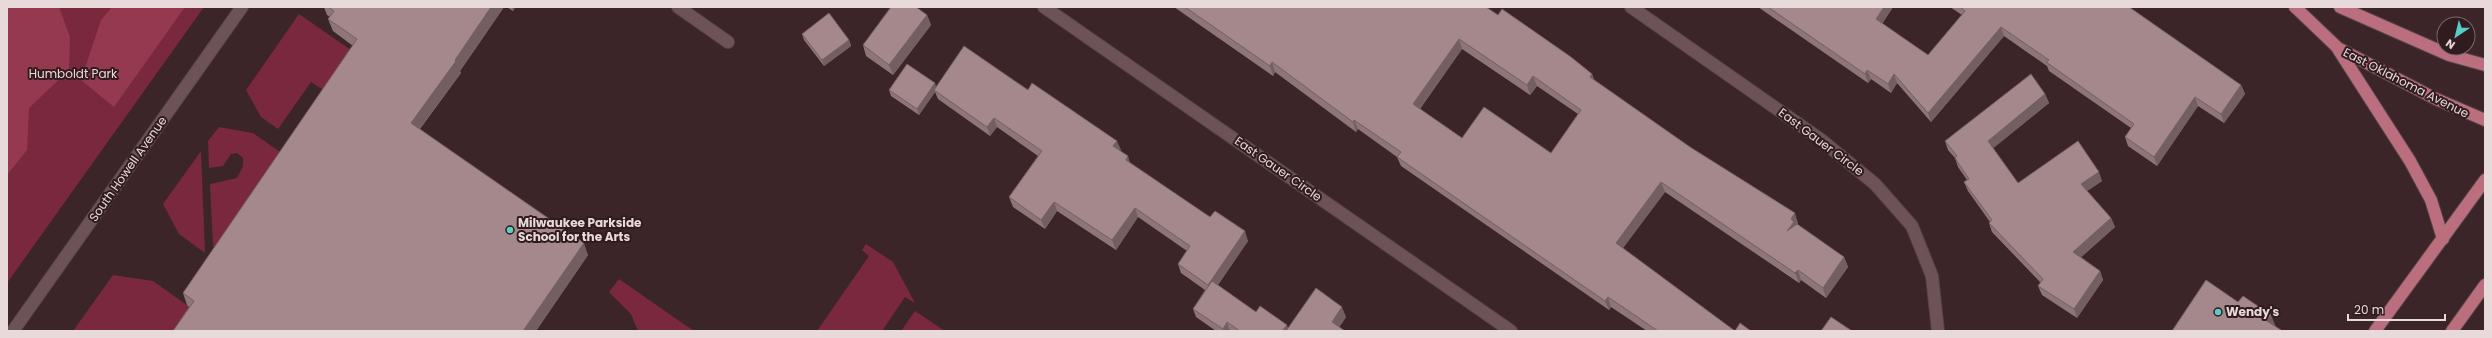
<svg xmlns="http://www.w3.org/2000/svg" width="2492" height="338" font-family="Poppins,sans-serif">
	<rect width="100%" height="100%" fill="#3b2528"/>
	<g fill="#79283d">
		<path d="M 7,7 L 204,7 L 7,283 Z"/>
		<path d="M 299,14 L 361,57 L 325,91 L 311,82 L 278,129 L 261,117 L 246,90 Z"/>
		<path d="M 219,127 L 253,133 L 286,156 L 223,246 L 213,246 L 210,184 L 237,178 L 243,166 L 243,158 L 237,153 L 231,154 L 223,166 L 209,168 L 208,141 Z"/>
		<path d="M 201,151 L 205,253 L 179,234 L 163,204 Z"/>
		<path d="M 866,244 L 893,262 L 915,303 L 905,297 L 882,331 L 817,331 L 869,256 L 862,250 Z"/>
		<path d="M 113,275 L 153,281 L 198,313 L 186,331 L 73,331 Z"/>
		<path d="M 619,279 L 685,325 L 695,331 L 638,331 L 631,314 L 609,292 Z"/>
		<path d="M 915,311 L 945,331 L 901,331 Z"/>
	</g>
	<g fill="#94394f">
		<path d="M 7,7 L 59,7 L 70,37 L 69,70 L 29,108 L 27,150 L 7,175 Z"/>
		<path d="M 112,7 L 185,7 L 114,107 L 81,80 L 101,20 Z"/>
	</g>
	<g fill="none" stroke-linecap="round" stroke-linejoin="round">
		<defs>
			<g id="minor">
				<path d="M 678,7 L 728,42"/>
				<path d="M 1044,7 L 1511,331"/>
				<path d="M 1631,7 L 1820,139 L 1875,184 L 1912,226 L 1932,276 L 1938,331"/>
				<path d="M 13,331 L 242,7"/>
			</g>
			<g id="major">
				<path d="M 2295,7 L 2338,48 L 2436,99 L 2485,120"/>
				<path d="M 2340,7 L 2449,55 L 2485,65"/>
				<path d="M 2338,49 L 2410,161 L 2431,200 L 2443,239"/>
				<path d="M 2375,331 L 2485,180"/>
				<path d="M 2452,331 L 2485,285"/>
			</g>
		</defs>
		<use href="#minor" stroke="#554246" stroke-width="14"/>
		<use href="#major" stroke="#554246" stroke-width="14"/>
		<use href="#minor" stroke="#6d5357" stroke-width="12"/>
		<use href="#major" stroke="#bb6f7e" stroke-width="12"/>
	</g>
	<g fill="#8d7578" fill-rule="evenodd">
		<path d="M 324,7 L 504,7 L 460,71 L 461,73 L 420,129 L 588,255 L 536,331 L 173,331 L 189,307 L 187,305 L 183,293 L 353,46 L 333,31 L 328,19 L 330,17 L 327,15 Z"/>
		<path d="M 507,7 L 515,7 L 513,11 Z"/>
		<path d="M 1174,7 L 1486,7 L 1498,15 L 1592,74 L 1594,80 L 1798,223 L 1797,224 L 1844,257 L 1848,267 L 1826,298 L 1801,280 L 1799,283 L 1665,192 L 1623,248 L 1735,331 L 1751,331 L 1647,331 L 1611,307 L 1609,310 L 1401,166 L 1397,157 L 1358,129 L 1356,132 L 1275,72 L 1273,76 ZM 1462,49 L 1530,95 L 1537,86 L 1578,114 L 1551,153 L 1462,138 L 1420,109 Z"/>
		<path d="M 1758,7 L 1893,7 L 1882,24 L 1928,55 L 1962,15 L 1950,7 L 2129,7 L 2241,85 L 2245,94 L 2224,123 L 2198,106 L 2157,166 L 2128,146 L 2125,137 L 2131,128 L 2049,71 L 2047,66 L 2004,36 L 1931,122 L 1897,83 L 1891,93 L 1871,79 L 1868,83 Z"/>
		<path d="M 927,15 L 931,25 L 893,75 L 866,56 L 863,45 Z"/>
		<path d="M 802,34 L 849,40 L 851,46 L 824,66 L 804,40 Z"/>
		<path d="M 936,87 L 1028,90 L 1121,150 L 1120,151 L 1131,164 L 1210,217 L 1248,241 L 1218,285 L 1256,312 L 1288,328 L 1346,317 L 1339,327 L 1345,331 L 1216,331 L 1196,317 L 1193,309 L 1205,290 L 1181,273 L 1178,264 L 1187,251 L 1138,217 L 1116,250 L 1057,211 L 1045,229 L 1013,207 L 1009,197 L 1038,156 L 997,127 L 990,136 L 938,99 L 935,92 L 919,115 L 891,96 L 889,90 Z"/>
		<path d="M 2045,94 L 2049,103 L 1993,148 L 2018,183 L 2102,181 L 2087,191 L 2111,218 L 2115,227 L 2081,257 L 2100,271 L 2103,280 L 2077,318 L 2042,295 L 2038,286 L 2041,283 L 1992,232 L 1989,223 L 1990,222 L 1968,191 L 1964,182 L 1967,180 L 1958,167 L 1955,158 L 1948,150 L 1945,141 Z"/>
	</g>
	<g fill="#735f62">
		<path d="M 491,7 L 504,7 L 460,71 L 461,73 L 415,135 L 411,123 Z"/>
		<path d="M 511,7 L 515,7 L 513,11 Z"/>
		<path d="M 1884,7 L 1893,7 L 1879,28 L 1876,19 Z"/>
		<path d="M 927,15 L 931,25 L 893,75 L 889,65 Z"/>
		<path d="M 2001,27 L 2004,36 L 1931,122 L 1928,113 Z"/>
		<path d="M 1459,39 L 1462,49 L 1416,114 L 1413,104 Z"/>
		<path d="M 849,40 L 851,46 L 824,66 L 822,60 Z"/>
		<path d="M 1272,62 L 1275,72 L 1273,76 L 1270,66 Z"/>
		<path d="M 1867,70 L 1871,79 L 1868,83 L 1865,74 Z"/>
		<path d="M 1592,74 L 1596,84 L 1590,77 Z"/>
		<path d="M 1894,74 L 1897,83 L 1891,93 L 1888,84 Z"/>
		<path d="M 1533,76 L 1537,86 L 1530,95 L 1527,85 Z"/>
		<path d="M 935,83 L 937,89 L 934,90 L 935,92 L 919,115 L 917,109 Z"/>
		<path d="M 2241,85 L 2245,94 L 2224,123 L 2221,114 Z"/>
		<path d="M 2045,94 L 2049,103 L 1991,150 L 1988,141 Z"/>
		<path d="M 2195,97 L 2198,106 L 2157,166 L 2154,157 Z"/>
		<path d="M 994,118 L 997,127 L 990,136 L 987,127 Z"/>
		<path d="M 1354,120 L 1358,129 L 1356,132 L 1353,122 Z"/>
		<path d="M 1117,141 L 1121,150 L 1117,155 L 1113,146 Z"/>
		<path d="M 1128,156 L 1131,166 L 1126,160 Z"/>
		<path d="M 2099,172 L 2102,181 L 2084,193 L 2081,184 Z"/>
		<path d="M 1661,182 L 1665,192 L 1619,253 L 1616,243 Z"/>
		<path d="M 1054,202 L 1057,211 L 1045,229 L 1041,220 Z"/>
		<path d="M 1135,208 L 1138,217 L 1116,250 L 1112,240 Z"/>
		<path d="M 1795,213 L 1798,223 L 1796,227 L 1787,231 L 1791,219 Z"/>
		<path d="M 2111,218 L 2115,227 L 2077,261 L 2073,252 Z"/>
		<path d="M 1245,231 L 1248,241 L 1211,294 L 1208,285 Z"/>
		<path d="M 584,243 L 588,255 L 536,331 L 523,331 Z"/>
		<path d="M 1844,257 L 1848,267 L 1826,298 L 1823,288 Z"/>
		<path d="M 1798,270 L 1801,280 L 1799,283 L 1795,273 Z"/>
		<path d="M 2100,271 L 2103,280 L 2077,318 L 2074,309 Z"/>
		<path d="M 1608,297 L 1611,307 L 1609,310 L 1605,301 Z"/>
		<path d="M 1342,307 L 1346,317 L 1337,331 L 1332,322 Z"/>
		<path d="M 2271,315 L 2276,327 L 2267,321 Z"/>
		<path d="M 1227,322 L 1230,331 L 1223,331 L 1223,329 Z"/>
		<path d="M 1287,325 L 1289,331 L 1282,331 Z"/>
	</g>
	<g fill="#a4888c" stroke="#735f62" fill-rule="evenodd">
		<path d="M 328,7 L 491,7 L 455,60 L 456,61 L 411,123 L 584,243 L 523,331 L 173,331 L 194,301 L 183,293 L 357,39 L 328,19 L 334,11 Z"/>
		<path d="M 891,7 L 916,7 L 927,15 L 889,65 L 863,45 Z"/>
		<path d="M 1185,7 L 1486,7 L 1498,15 L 1502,9 L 1571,57 L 1592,74 L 1590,77 L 1690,147 L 1795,213 L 1791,219 L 1794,222 L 1787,231 L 1797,224 L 1844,257 L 1823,288 L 1798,270 L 1795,273 L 1661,182 L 1616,243 L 1735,331 L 1740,323 L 1751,331 L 1658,331 L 1608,297 L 1605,301 L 1397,157 L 1401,152 L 1354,120 L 1353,122 L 1272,62 L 1270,66 ZM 1459,39 L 1527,85 L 1533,76 L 1581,110 L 1551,153 L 1484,107 L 1462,138 L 1413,104 Z"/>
		<path d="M 1768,7 L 1884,7 L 1876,19 L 1928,55 L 1965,11 L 1960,7 L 2129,7 L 2241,85 L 2221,114 L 2195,97 L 2154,157 L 2125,137 L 2134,124 L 2046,62 L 2049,60 L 2001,27 L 1928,113 L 1894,74 L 1888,84 L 1867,70 L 1865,74 Z"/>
		<path d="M 829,13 L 849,40 L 822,60 L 802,34 Z"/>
		<path d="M 964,46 L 1028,90 L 1032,83 L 1117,141 L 1113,146 L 1128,156 L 1126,160 L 1210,217 L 1215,211 L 1245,231 L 1208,285 L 1178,264 L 1190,246 L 1135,208 L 1112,240 L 1054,202 L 1041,220 L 1009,197 L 1042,151 L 994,118 L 987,127 L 934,90 Z"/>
		<path d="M 907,64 L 935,83 L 917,109 L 889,90 Z"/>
		<path d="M 2031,74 L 2045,94 L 1988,141 L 2018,183 L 2078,141 L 2099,172 L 2081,184 L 2111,218 L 2073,252 L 2100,271 L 2074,309 L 2038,286 L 2043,279 L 1989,223 L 1992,220 L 1964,182 L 1969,179 L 1955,158 L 1957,156 L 1945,141 Z"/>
		<path d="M 2206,280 L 2238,302 L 2243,296 L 2271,315 L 2267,321 L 2281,330 L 2281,331 L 2172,331 Z"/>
		<path d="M 1212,281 L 1256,312 L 1260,306 L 1287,325 L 1282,331 L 1240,331 L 1227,322 L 1223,329 L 1193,309 Z"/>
		<path d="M 1316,288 L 1342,307 L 1332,322 L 1345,331 L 1286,331 Z"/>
		<path d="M 1831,317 L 1852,331 L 1821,331 Z"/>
	</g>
	<g fill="#56cec4" stroke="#301b1f" stroke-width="1.5">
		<circle cx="510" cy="230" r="4"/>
		<circle cx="2218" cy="312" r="4"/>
	</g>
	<g text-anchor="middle" stroke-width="4" stroke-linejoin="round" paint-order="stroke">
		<g font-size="12" fill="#f1d5d9" stroke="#301b1f">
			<text x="73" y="78">Humboldt Park</text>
		</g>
		<g font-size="12" fill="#e8d9db" stroke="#301b1f">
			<text transform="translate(2406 83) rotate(27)" y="4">East Oklahoma Avenue</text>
			<text transform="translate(1821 142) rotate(37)" y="4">East Gauer Circle</text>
			<text transform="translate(128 169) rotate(-55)" y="4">South Howell Avenue</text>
			<text transform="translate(1278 169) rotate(35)" y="4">East Gauer Circle</text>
		</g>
		<g font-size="12" font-weight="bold" fill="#e8d9db" stroke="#301b1f" text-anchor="start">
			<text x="518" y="227">Milwaukee Parkside<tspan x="518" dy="14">School for the Arts</tspan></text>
			<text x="2226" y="316">Wendy's</text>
		</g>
	</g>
	<rect width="2492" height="338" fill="none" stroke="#e8d9db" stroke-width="16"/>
	<g transform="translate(2456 36) rotate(215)"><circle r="19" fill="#301b1f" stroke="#7a676a"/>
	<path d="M0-3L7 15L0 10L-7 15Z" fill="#56cec4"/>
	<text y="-6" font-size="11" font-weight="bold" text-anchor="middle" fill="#e8d9db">N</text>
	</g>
	<path d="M2348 314v6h97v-6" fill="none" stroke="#e8d9db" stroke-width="2"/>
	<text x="2354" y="314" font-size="12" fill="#e8d9db" stroke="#301b1f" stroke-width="3" paint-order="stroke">20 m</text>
</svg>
